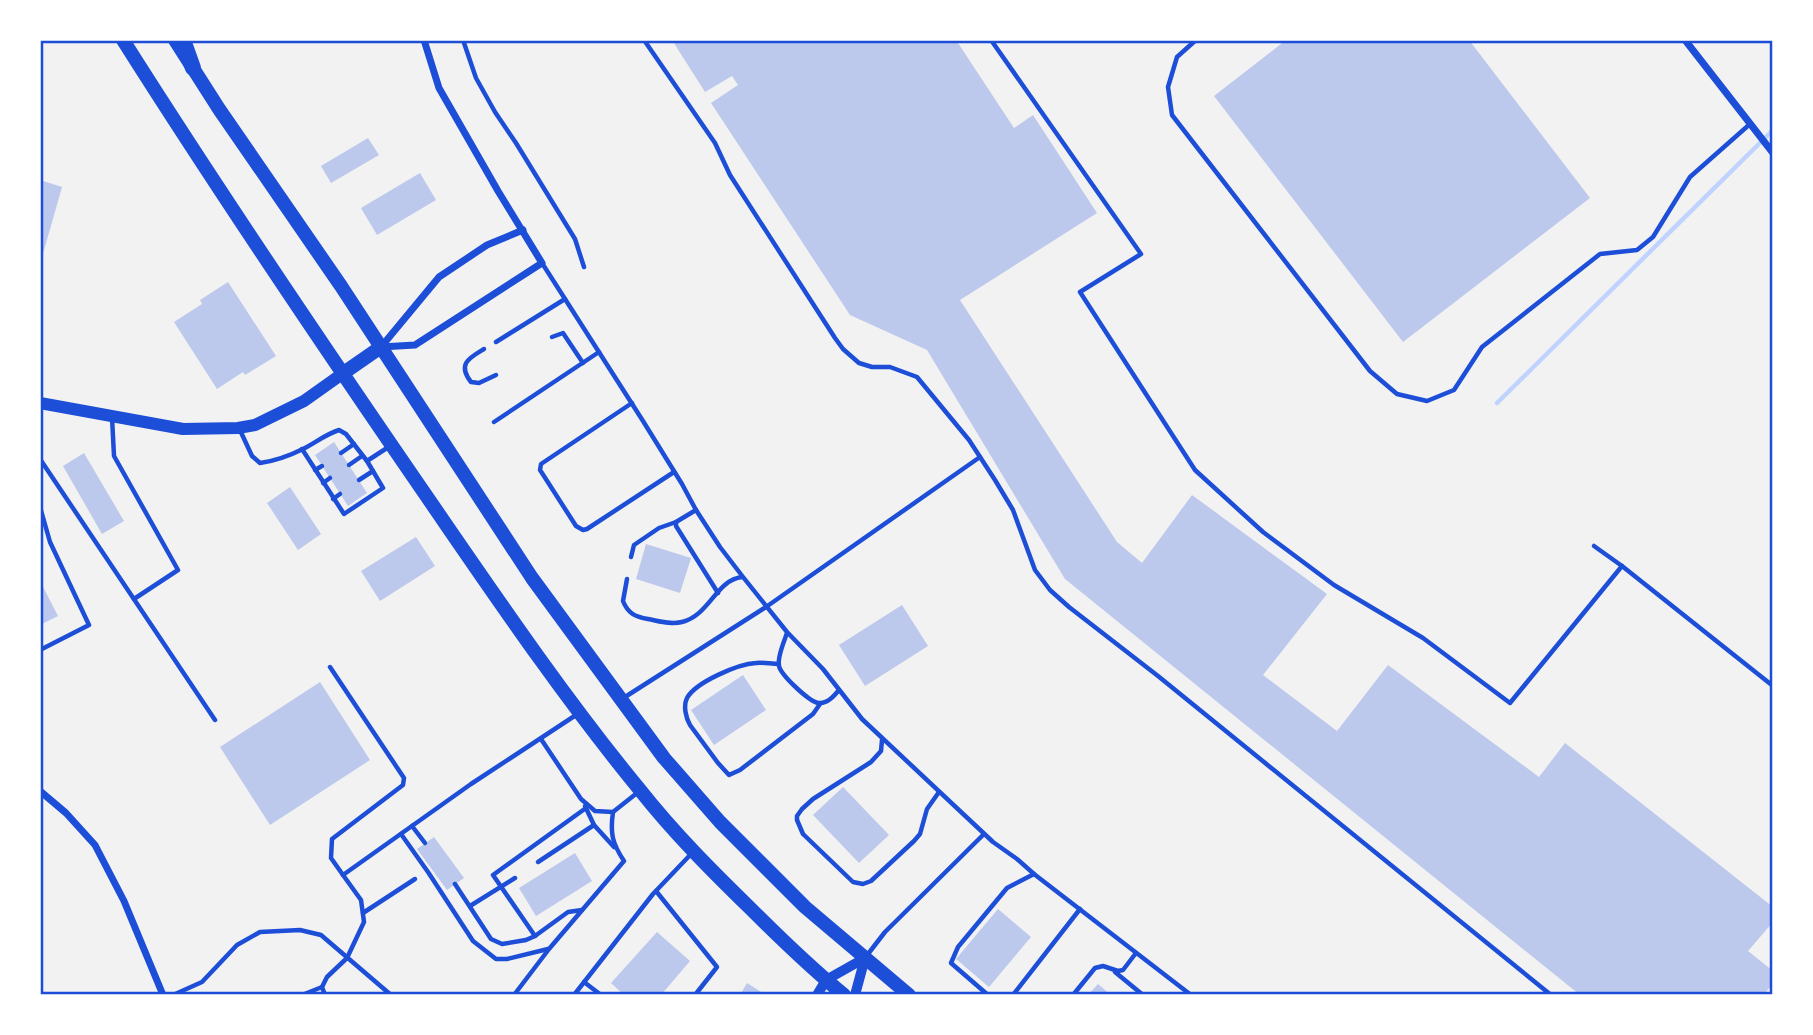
<svg xmlns="http://www.w3.org/2000/svg" width="1813" height="1035" font-family="'Alegreya Sans',sans-serif">
	<rect width="100%" height="100%" fill="#f2f2f2"/>
	<g fill="none" stroke-linecap="round" stroke-linejoin="round">
		<path stroke="#bfd3fe" stroke-width="4.5" d="M 1497,403 L 1773,130"/>
	</g>
	<g fill="#bdc9ec">
		<path d="M 672,40 L 956,40 L 1014,128 L 1033,115 L 1097,213 L 960,300 L 1117,542 L 1142,563 L 1192,495 L 1327,594 L 1263,675 L 1337,731 L 1388,665 L 1539,777 L 1565,743 L 1773,907 L 1773,922 L 1748,951 L 1773,971 L 1773,984 L 1763,995 L 1580,995 L 1065,579 L 927,350 L 850,315 L 711,103 L 738,85 L 732,76 L 705,92 Z"/>
		<path d="M 1286,40 L 1469,40 L 1590,198 L 1403,342 L 1214,96 Z"/>
		<path d="M 368,138 L 379,155 L 331,183 L 321,166 Z"/>
		<path d="M 420,173 L 436,200 L 377,235 L 361,208 Z"/>
		<path d="M 40,180 L 62,187 L 41,261 L 40,261 Z"/>
		<path d="M 228,282 L 276,356 L 245,375 L 243,372 L 217,389 L 174,322 L 202,304 L 200,300 Z"/>
		<path d="M 334,442 L 367,493 L 348,506 L 315,455 Z"/>
		<path d="M 84,453 L 124,521 L 102,534 L 63,466 Z"/>
		<path d="M 290,487 L 321,534 L 298,550 L 267,503 Z"/>
		<path d="M 416,537 L 435,566 L 380,601 L 361,571 Z"/>
		<path d="M 646,544 L 691,558 L 680,593 L 636,579 Z"/>
		<path d="M 40,581 L 58,616 L 40,625 Z"/>
		<path d="M 902,605 L 928,646 L 865,686 L 839,645 Z"/>
		<path d="M 743,675 L 766,710 L 714,745 L 691,710 Z"/>
		<path d="M 320,682 L 370,760 L 270,825 L 220,747 Z"/>
		<path d="M 843,787 L 889,835 L 859,863 L 813,815 Z"/>
		<path d="M 434,837 L 464,878 L 447,890 L 417,849 Z"/>
		<path d="M 575,853 L 592,881 L 536,916 L 519,888 Z"/>
		<path d="M 998,909 L 1031,937 L 989,987 L 956,959 Z"/>
		<path d="M 657,932 L 690,961 L 661,995 L 624,995 L 611,983 Z"/>
		<path d="M 747,983 L 766,995 L 740,995 Z"/>
		<path d="M 1098,984 L 1111,995 L 1088,995 Z"/>
	</g>
	<g fill="none" stroke-linecap="round" stroke-linejoin="round">
		<g stroke="#1d4ed8" stroke-width="4.5">
			<path d="M 463,40 L 476,78 L 495,112 L 516,143 L 575,239 L 584,267"/>
			<path d="M 644,40 L 715,143 L 730,175 L 835,338 L 843,349 L 859,363 L 872,367 L 890,367 L 917,377 L 969,440 L 995,480 L 1013,510 L 1035,570 L 1050,590 L 1069,607 L 1158,676 L 1551,995"/>
			<path d="M 991,40 L 1141,254 L 1080,292 L 1195,470 L 1263,532 L 1334,585 L 1423,638 L 1510,703 L 1622,566"/>
			<path d="M 1196,40 L 1177,57 L 1168,87 L 1172,115 L 1370,371 L 1397,394 L 1427,401 L 1454,390 L 1482,347 L 1600,254 L 1637,250 L 1653,237 L 1690,177 L 1750,124"/>
			<path d="M 542,263 L 643,421 L 682,484 L 696,510 L 720,547 L 743,577 L 787,632 L 823,669 L 862,719 L 993,842 L 1017,859 L 1034,874 L 1191,995"/>
			<path d="M 552,337 L 563,333 L 583,363"/>
			<path d="M 496,342 L 565,299"/>
			<path d="M 484,349 C 469,358 457,364 471,382 L 479,383 L 496,375"/>
			<path d="M 632,403 L 541,464 L 540,470 L 542,473 L 576,526 L 583,530 L 587,529 L 674,472"/>
			<path d="M 112,417 L 114,456 L 178,570 L 134,599"/>
			<path d="M 494,422 L 599,352"/>
			<path d="M 239,428 L 252,456 L 260,463 C 275,461 289,456 303,449 C 315,443 326,434 339,430 L 346,434 L 367,461 L 390,446"/>
			<path d="M 302,449 L 344,514 L 383,488 L 367,461"/>
			<path d="M 341,453 L 354,444"/>
			<path d="M 40,459 L 215,720"/>
			<path d="M 349,465 L 362,456"/>
			<path d="M 315,470 L 322,466"/>
			<path d="M 359,480 L 373,471"/>
			<path d="M 323,483 L 330,478"/>
			<path d="M 333,499 L 340,494"/>
			<path d="M 40,507 L 50,542 L 89,625 L 40,650"/>
			<path d="M 696,510 L 676,522 L 676,526 L 718,593"/>
			<path d="M 1594,546 L 1622,566 L 1773,686"/>
			<path d="M 631,557 L 634,545 L 659,528 L 676,522"/>
			<path d="M 627,579 L 623,601 C 628,614 636,617 648,619 C 659,621 671,625 682,622 C 710,615 716,580 742,577"/>
			<path d="M 787,633 C 784,642 777,657 779,666 C 781,675 811,704 820,703 C 828,703 834,696 839,690"/>
			<path d="M 779,664 C 771,664 763,662 756,663 C 738,664 696,682 687,698 C 683,706 686,718 690,725 L 718,763 L 729,775 L 740,770 L 813,714 L 820,704"/>
			<path d="M 330,667 L 404,778 L 403,785 L 332,839 L 331,858 L 343,875"/>
			<path d="M 625,697 L 766,607 L 980,457"/>
			<path d="M 882,740 L 881,751 L 871,762 L 813,799 L 802,809 L 797,816 L 797,820 L 803,834 L 853,882 L 863,884 L 871,881 L 914,841 L 920,834 L 927,809 L 939,792"/>
			<path d="M 585,806 L 594,825 L 614,847"/>
			<path d="M 613,812 L 637,793"/>
			<path d="M 412,826 L 425,843"/>
			<path d="M 401,834 L 428,872 L 473,941 L 496,959 L 507,959 L 548,949"/>
			<path d="M 538,862 L 594,825"/>
			<path d="M 455,884 L 491,939 L 502,944 L 526,940 L 535,936 L 568,912 L 582,910"/>
			<path d="M 656,891 L 717,967 L 695,995"/>
			<path d="M 470,906 L 515,878"/>
			<path d="M 363,913 L 415,879"/>
			<path d="M 535,936 L 493,875 L 586,808"/>
			<path d="M 868,954 L 885,932 L 984,834"/>
			<path d="M 1115,972 L 1143,995"/>
			<path d="M 584,982 L 601,995"/>
			<path d="M 173,995 L 202,982 L 237,945 L 260,932 L 300,930 L 321,935 L 391,995"/>
			<path d="M 302,995 L 322,987"/>
			<path d="M 325,995 L 322,987 L 327,977 L 347,958 L 364,922 L 361,900 L 343,875 L 471,784 L 576,715"/>
			<path d="M 514,995 L 549,949 L 624,861 C 612,843 610,833 613,812 L 595,811 L 581,799 L 541,739"/>
			<path d="M 574,995 L 653,894 L 692,853"/>
			<path d="M 988,995 L 951,963 L 958,947 L 1007,888 L 1034,874"/>
			<path d="M 1013,995 L 1080,909"/>
			<path d="M 1073,995 L 1095,968 L 1103,966 L 1118,971 L 1123,970 L 1136,953"/>
		</g>
		<g stroke="#1d4ed8" stroke-width="7">
			<path d="M 1685,40 L 1773,153"/>
			<path d="M 381,347 L 415,345 L 542,263 L 498,191 L 439,88 L 424,40"/>
			<path d="M 381,347 L 439,277 L 487,245 L 523,230"/>
			<path d="M 40,791 L 66,813 L 95,845 L 124,901 L 163,995"/>
		</g>
		<g stroke="#1d4ed8" stroke-width="10">
			<path d="M 817,995 L 826,980 L 865,958"/>
			<path d="M 855,995 L 865,958"/>
		</g>
		<path stroke="#1d4ed8" stroke-width="12" d="M 40,403 L 183,429 L 238,428 L 255,425 L 304,401 L 342,374"/>
		<g stroke="#1d4ed8" stroke-width="14">
			<path d="M 123,40 C 223,198 328,353 434,507 C 500,603 566,700 640,790 C 674,833 712,871 751,909 C 781,939 811,968 844,995"/>
			<path d="M 175,40 L 219,109 L 341,286 L 532,578 L 664,758 L 720,822 L 805,907 L 909,995"/>
			<path d="M 342,374 L 381,347"/>
		</g>
		<path stroke="#1d4ed8" stroke-width="16" d="M 183,40 L 193,68"/>
	</g>
	<rect width="1813" height="1035" fill="none" stroke="#ffffff" stroke-width="84"/>
	<rect x="42" y="42" width="1729" height="951" fill="none" stroke="#1d4ed8" stroke-width="2.5"/>
</svg>
